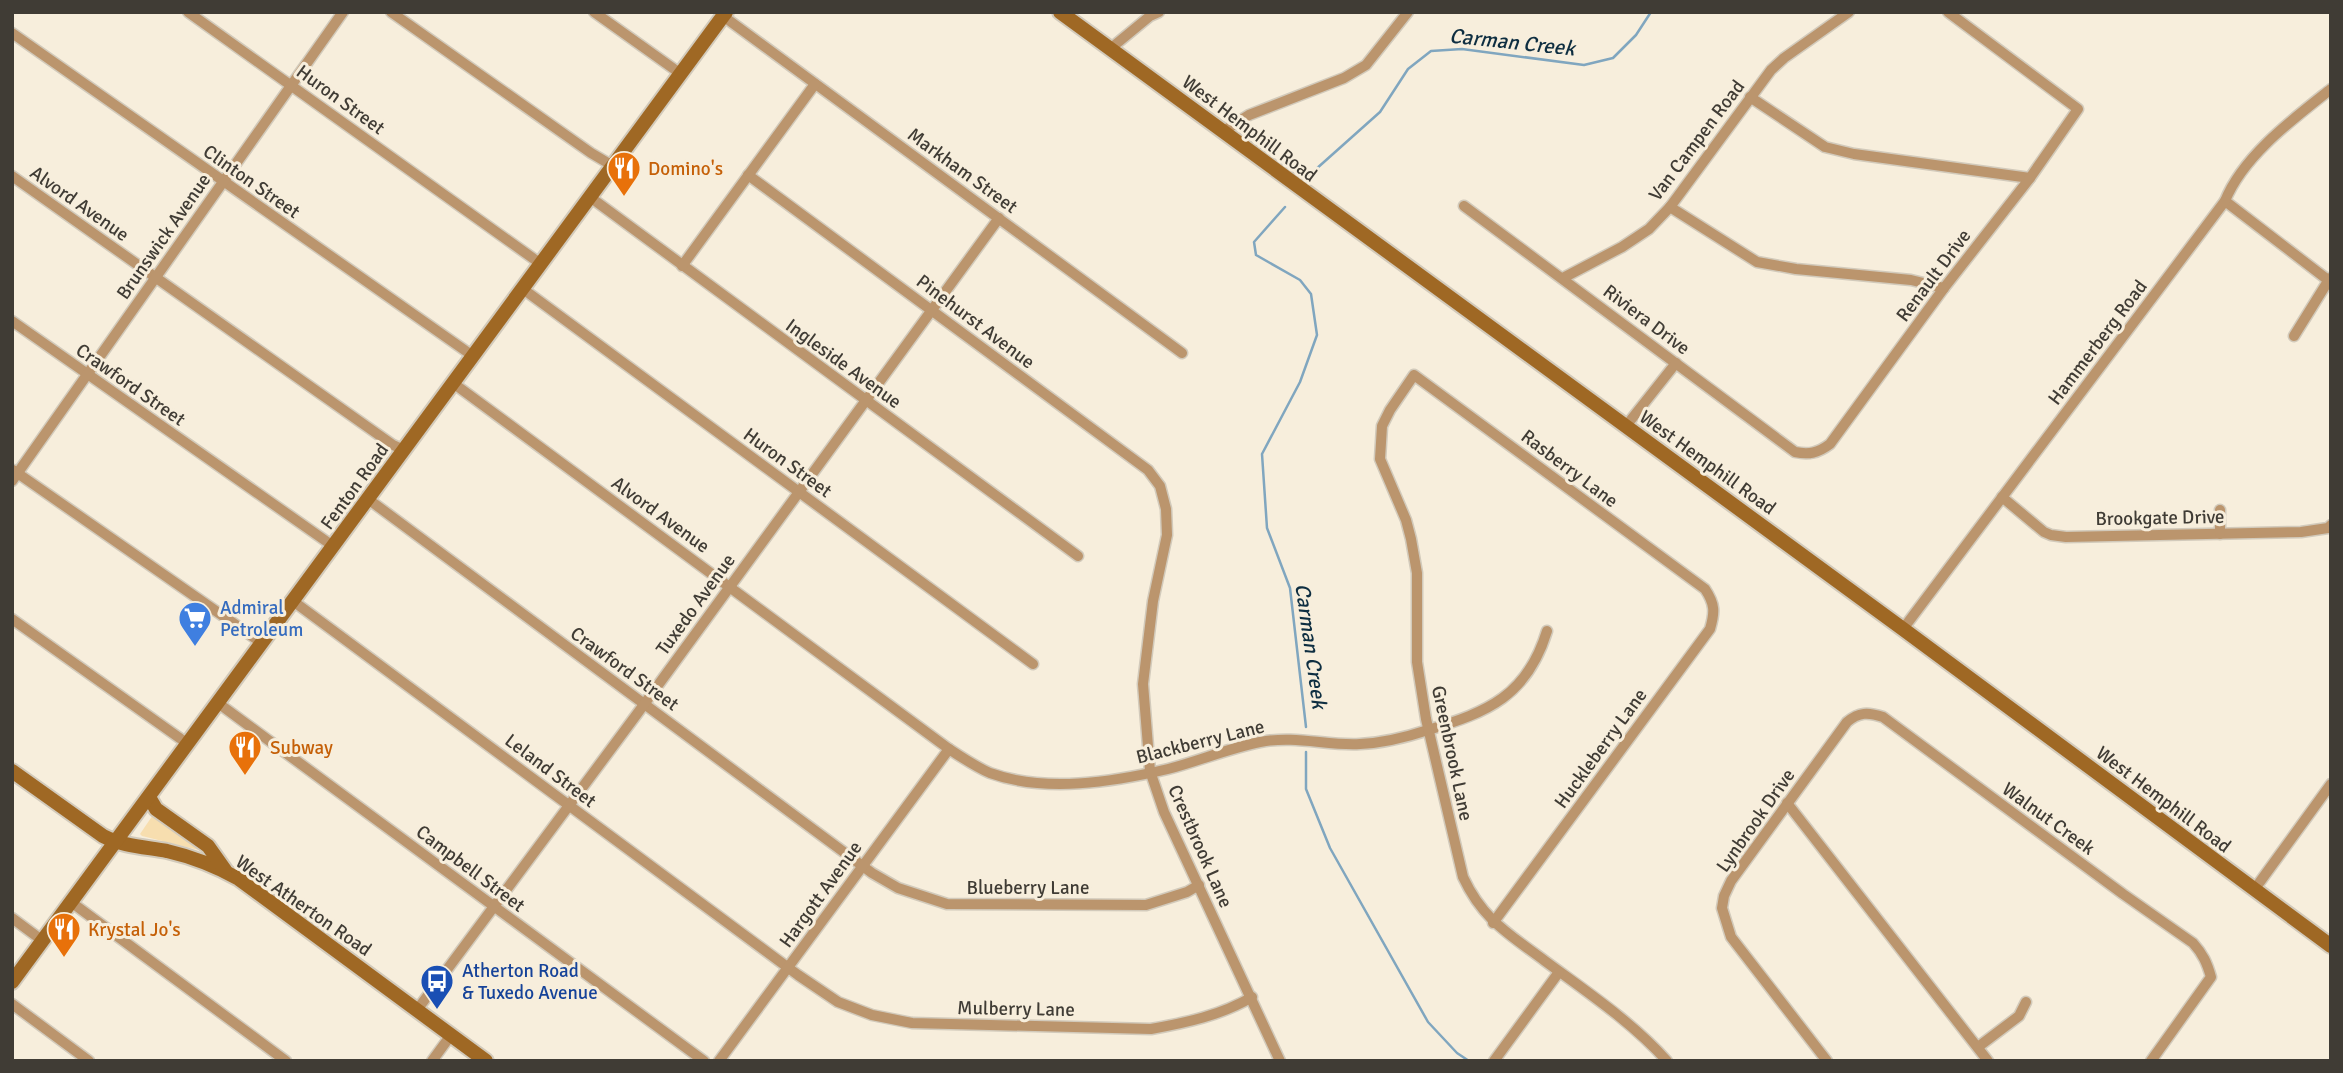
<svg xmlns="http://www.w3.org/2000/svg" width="2343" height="1073" font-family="Signika,sans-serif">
	<rect width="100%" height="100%" fill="#f7eedc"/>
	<path fill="#f7deaf" d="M 155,812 L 203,851 L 142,836 L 140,834 Z"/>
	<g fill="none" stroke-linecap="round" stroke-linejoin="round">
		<g stroke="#80a6bf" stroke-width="2.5">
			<path d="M 1315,170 L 1380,112 L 1408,69 L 1431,51 L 1462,49 L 1584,65 L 1613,58 L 1636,35 L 1651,12"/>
			<path d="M 1285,207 L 1254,242 L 1256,255 L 1300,280 L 1311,294 L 1317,335 L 1300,382 L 1262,454 L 1267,528 L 1290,588 L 1306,727"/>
			<path d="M 1306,752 L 1306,789 L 1330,848 L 1428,1022 L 1457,1053 L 1469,1061"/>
		</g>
		<defs>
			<g id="street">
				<path d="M 188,12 L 541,264"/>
				<path d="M 391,12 L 591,153 L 613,166"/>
				<path d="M 594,12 L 681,74"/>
				<path d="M 723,16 L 1182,353"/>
				<path d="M 12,33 L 473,356"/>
				<path d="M 1110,49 L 1150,16 L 1159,12"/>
				<path d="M 1750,97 L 1825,147 L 1854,154 L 2030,178"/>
				<path d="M 1222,132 L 1249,115 L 1344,78 L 1366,65 L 1408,12"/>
				<path d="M 748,175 L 1148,470 L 1160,486 L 1166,509 L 1167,535 L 1153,601 L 1143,684 L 1150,771 L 1164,812 L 1280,1061"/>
				<path d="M 12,176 L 393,445 L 404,450"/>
				<path d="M 590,197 L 1078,556"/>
				<path d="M 2225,201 L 2328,280"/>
				<path d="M 1464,206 L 1795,452 C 1809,455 1818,453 1830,444 L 1944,288 L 2030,178 L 2078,109 L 1948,12"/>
				<path d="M 1670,207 L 1757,262 L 1796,269 L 1911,280 L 1944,288"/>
				<path d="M 682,266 L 815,84"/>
				<path d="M 1563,278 L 1622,247 L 1649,229 L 1670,207 L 1771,70 L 1784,58 L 1849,12"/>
				<path d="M 523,289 L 1033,664"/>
				<path d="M 12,321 L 333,546"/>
				<path d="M 2294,336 L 2330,278"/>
				<path d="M 453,383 L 949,749 C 961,757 976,767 990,773 C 1045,793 1113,782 1168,769 C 1199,761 1229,748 1260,742 C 1296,735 1327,746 1360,744 C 1383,743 1407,737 1428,730 C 1488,712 1527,696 1547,631"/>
				<path d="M 1626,426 L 1676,363"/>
				<path d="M 13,470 L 262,643"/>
				<path d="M 12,481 L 343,12"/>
				<path d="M 2002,497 L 2044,532 L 2051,535 L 2066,537 L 2301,532 L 2328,528 L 2331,525"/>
				<path d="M 368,499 L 872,873 L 898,888 L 947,904 L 1146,905 L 1187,892 L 1199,885"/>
				<path d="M 2220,510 L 2220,534"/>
				<path d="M 293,601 L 798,975 L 838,1002 L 872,1015 L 912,1023 L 1151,1029 C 1185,1023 1222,1015 1252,997"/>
				<path d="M 12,619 L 188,744"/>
				<path d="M 1903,629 L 2225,201 C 2243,156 2293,119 2331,89"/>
				<path d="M 218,703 L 704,1061"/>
				<path d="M 1787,803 L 1988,1061"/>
				<path d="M 2254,890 L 2331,784"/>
				<path d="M 71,902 L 286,1061"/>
				<path d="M 12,918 L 43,941"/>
				<path d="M 1493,923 L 1710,629 C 1715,612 1715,604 1705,589 L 1414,375 L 1390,410 L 1382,426 L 1380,459 L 1406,520 L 1411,539 L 1417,573 L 1417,662 L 1426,719 L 1463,877 C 1483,920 1509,934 1545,961 C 1587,992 1632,1022 1667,1061"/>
				<path d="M 12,1004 L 89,1061"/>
				<path d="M 417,1010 L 637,714 L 999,218"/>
				<path d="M 1978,1047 L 2019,1016 L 2026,1002"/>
				<path d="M 432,1061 L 451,1035"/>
				<path d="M 719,1061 L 949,749"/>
				<path d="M 1494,1061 L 1559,972"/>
				<path d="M 1827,1061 L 1731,937 L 1722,908 L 1724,896 L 1731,881 L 1847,722 C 1859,712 1868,712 1883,717 L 2123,894 L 2193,943 C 2203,954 2207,963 2211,977 L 2151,1061"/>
			</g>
			<g id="secondary">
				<path d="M 1060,12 L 1903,629 L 2331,946"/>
				<path d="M 12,771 L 103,836 C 122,846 145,847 167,851 C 193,857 216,866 239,879 L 486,1061"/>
				<path d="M 149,797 L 156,809 L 208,846 L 225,870"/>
				<path d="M 12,982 L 726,12"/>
			</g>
		</defs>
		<use href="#street" stroke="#d2cabb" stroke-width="13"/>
		<use href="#secondary" stroke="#d2cabb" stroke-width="18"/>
		<use href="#street" stroke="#bb956d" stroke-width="10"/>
		<use href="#secondary" stroke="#9f6824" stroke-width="14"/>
	</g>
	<defs>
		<symbol id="restaurant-pin" viewBox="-11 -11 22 30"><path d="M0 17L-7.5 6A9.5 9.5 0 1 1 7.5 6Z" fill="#e8710a" stroke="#f7eedc"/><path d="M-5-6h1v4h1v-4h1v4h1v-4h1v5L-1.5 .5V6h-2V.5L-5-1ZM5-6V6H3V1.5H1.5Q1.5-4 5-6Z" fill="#fff"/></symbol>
		<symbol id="supermarket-pin" viewBox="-11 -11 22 30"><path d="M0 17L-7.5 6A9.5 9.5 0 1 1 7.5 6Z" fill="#3f7fe0" stroke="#f7eedc"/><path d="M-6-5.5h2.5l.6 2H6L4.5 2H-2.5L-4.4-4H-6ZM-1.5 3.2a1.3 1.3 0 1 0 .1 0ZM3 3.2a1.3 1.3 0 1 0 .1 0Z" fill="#fff"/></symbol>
		<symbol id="bus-pin" viewBox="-11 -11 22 30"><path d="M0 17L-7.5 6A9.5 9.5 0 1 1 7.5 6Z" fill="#1a4fb4" stroke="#f7eedc"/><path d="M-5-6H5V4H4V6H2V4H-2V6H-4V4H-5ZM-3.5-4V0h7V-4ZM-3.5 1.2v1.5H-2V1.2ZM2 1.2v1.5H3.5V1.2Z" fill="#fff"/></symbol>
	</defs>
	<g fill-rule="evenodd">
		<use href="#restaurant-pin" x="605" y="149" width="38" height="52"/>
		<use href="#supermarket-pin" x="176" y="599" width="38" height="52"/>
		<use href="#restaurant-pin" x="226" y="728" width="38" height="52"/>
		<use href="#restaurant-pin" x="45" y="910" width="38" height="52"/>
		<use href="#bus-pin" x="418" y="962" width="38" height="52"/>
	</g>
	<g text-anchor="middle" stroke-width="6" stroke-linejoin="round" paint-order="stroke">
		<g font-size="19" fill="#403c35" stroke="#f7eedc">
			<text transform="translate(341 99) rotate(36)" y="7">Huron Street</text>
			<text transform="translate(1250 128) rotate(37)" y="7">West Hemphill Road</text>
			<text transform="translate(1696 140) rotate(-53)" y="7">Van Campen Road</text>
			<text transform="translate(963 170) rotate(36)" y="7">Markham Street</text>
			<text transform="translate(252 181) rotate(35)" y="7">Clinton Street</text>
			<text transform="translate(80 203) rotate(35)" y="7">Alvord Avenue</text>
			<text transform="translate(163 236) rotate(-55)" y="7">Brunswick Avenue</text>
			<text transform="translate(1933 275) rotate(-53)" y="7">Renault Drive</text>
			<text transform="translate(1647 319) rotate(37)" y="7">Riviera Drive</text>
			<text transform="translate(976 321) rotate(37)" y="7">Pinehurst Avenue</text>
			<text transform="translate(2097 342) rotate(-53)" y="7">Hammerberg Road</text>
			<text transform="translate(844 363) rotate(36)" y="7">Ingleside Avenue</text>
			<text transform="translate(131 384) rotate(35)" y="7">Crawford Street</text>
			<text transform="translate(788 462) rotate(36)" y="7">Huron Street</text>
			<text transform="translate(1708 462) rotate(36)" y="7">West Hemphill Road</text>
			<text transform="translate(1570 468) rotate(37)" y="7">Rasberry Lane</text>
			<text transform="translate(354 486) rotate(-54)" y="7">Fenton Road</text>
			<text transform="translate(661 514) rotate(36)" y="7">Alvord Avenue</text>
			<text transform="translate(2160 517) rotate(-1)" y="7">Brookgate Drive</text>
			<text transform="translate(695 604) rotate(-54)" y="7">Tuxedo Avenue</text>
			<text transform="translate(625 668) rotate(36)" y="7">Crawford Street</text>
			<text transform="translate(1200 741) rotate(-14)" y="7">Blackberry Lane</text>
			<text transform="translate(1600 748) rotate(-54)" y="7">Huckleberry Lane</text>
			<text transform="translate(1453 753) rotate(78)" y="7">Greenbrook Lane</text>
			<text transform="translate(551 770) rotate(37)" y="7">Leland Street</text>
			<text transform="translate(2164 799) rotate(37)" y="7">West Hemphill Road</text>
			<text transform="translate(2049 818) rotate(36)" y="7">Walnut Creek</text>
			<text transform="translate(1755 820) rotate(-55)" y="7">Lynbrook Drive</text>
			<text transform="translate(1201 846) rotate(66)" y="7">Crestbrook Lane</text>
			<text transform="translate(471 868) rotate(37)" y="7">Campbell Street</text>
			<text x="1028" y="894">Blueberry Lane</text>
			<text transform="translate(820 894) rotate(-54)" y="7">Hargott Avenue</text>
			<text transform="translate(304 905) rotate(35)" y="7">West Atherton Road</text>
			<text transform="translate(1016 1008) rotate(1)" y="7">Mulberry Lane</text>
		</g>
		<g font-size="19" fill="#c56008" stroke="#f7eedc" text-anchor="start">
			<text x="648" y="175">Domino's</text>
			<text x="270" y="754">Subway</text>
			<text x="88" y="936">Krystal Jo's</text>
		</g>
		<g font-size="19" fill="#366cbe" stroke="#f7eedc" text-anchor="start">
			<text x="220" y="614">Admiral<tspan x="220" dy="22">Petroleum</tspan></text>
		</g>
		<g font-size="19" fill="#164399" stroke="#f7eedc" text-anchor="start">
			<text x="462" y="977">Atherton Road<tspan x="462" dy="22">&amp; Tuxedo Avenue</tspan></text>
		</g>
		<g font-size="21" font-style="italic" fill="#0e2e41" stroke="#f7eedc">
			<text transform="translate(1512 42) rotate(6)" y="7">Carman Creek</text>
			<text transform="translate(1311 646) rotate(82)" y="7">Carman Creek</text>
		</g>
	</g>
	<rect width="2343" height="1073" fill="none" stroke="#403c35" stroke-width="28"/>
</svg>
